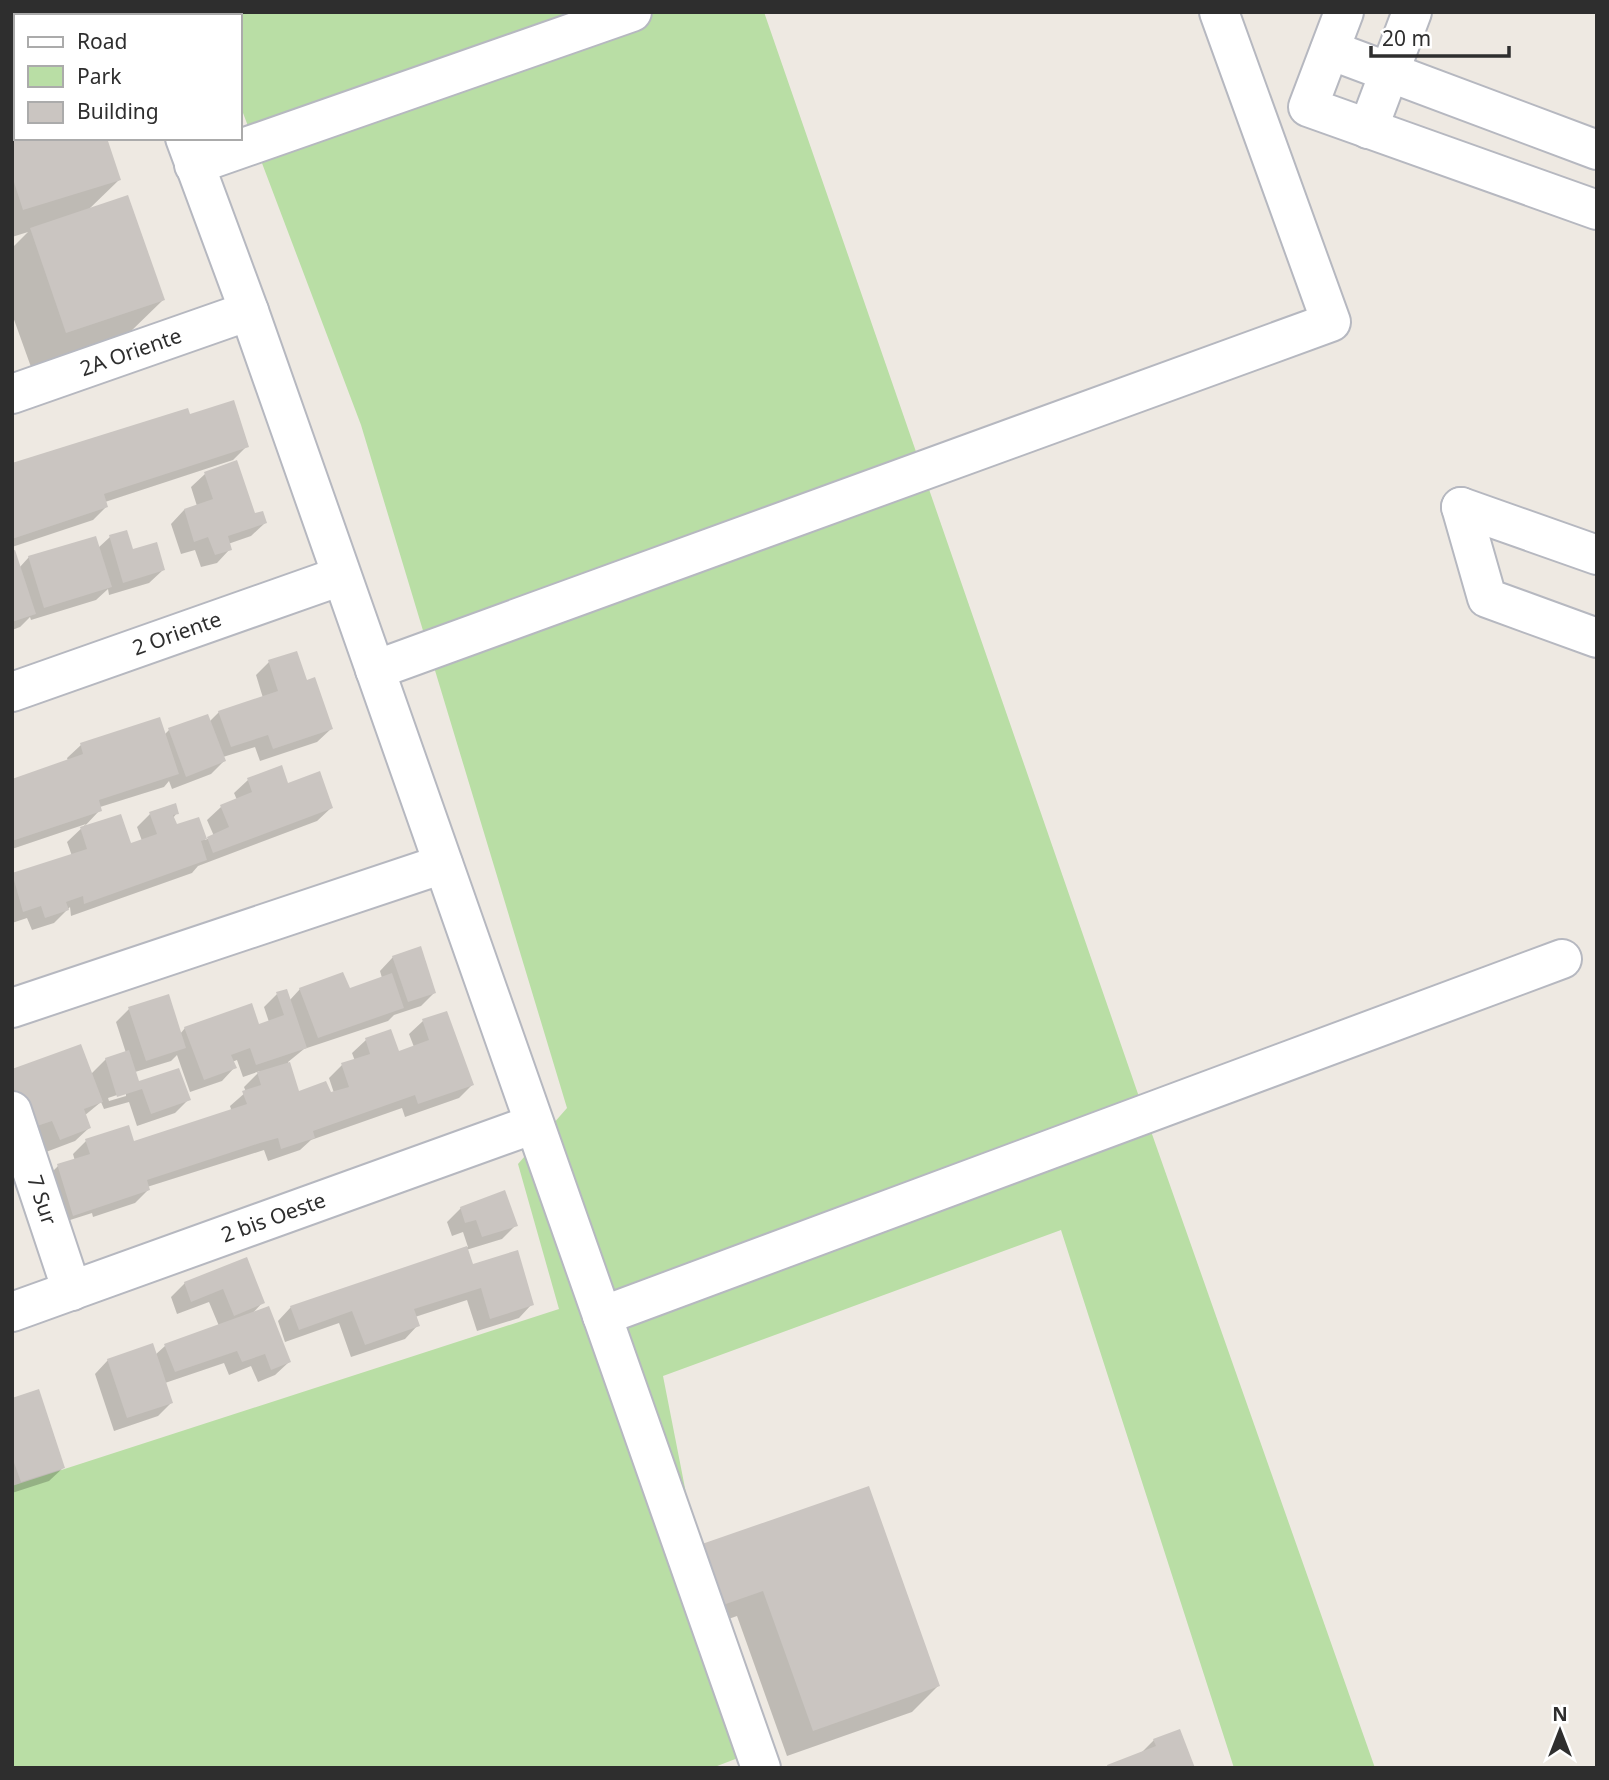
<svg xmlns="http://www.w3.org/2000/svg" width="1609" height="1780" font-family="'Noto Sans',sans-serif">
	<rect width="100%" height="100%" fill="#eee9e2"/>
	<path fill="#b9dea5" d="M 204,12 L 764,12 L 1146,1117 L 1375,1768 L 1234,1768 L 1061,1230 L 663,1376 L 738,1758 L 712,1768 L 12,1768 L 12,1486 L 559,1309 L 518,1164 L 567,1108 L 361,425 L 240,105 L 240,16 L 206,16 Z"/>
	<g fill="#0003" fill-rule="evenodd">
		<path d="M 12,94 L 16,138 L 119,180 L 88,210 L 163,300 L 127,335 L 31,367 L 12,314 L 12,248 L 28,232 L 12,237 Z"/>
		<path d="M 189,416 L 247,446 L 233,460 L 105,502 L 106,507 L 93,520 L 12,547 L 12,465 Z"/>
		<path d="M 205,474 L 265,523 L 251,536 L 228,544 L 230,549 L 217,563 L 201,567 L 195,550 L 181,554 L 171,524 L 184,510 L 197,506 L 191,487 Z"/>
		<path d="M 110,537 L 163,570 L 149,583 L 109,595 L 108,589 L 96,600 L 31,620 L 30,617 L 20,627 L 12,630 L 12,553 L 19,568 L 29,557 L 98,548 Z"/>
		<path d="M 269,662 L 306,682 L 331,729 L 317,742 L 260,761 L 255,747 L 223,757 L 224,761 L 211,774 L 172,789 L 169,781 L 164,787 L 100,807 L 100,810 L 82,829 L 130,845 L 142,841 L 137,827 L 150,814 L 177,813 L 173,818 L 176,827 L 198,819 L 205,840 L 214,836 L 207,820 L 221,807 L 237,800 L 234,793 L 248,780 L 281,767 L 287,785 L 331,808 L 317,821 L 198,866 L 192,873 L 71,916 L 70,907 L 54,923 L 32,930 L 27,918 L 12,923 L 12,875 L 72,856 L 67,842 L 86,824 L 12,849 L 12,781 L 68,761 L 67,758 L 81,745 L 164,735 L 169,730 L 209,722 L 219,712 L 263,698 L 256,675 Z"/>
		<path d="M 393,957 L 434,993 L 421,1006 L 394,1015 L 388,1021 L 304,1049 L 288,1062 L 298,1093 L 334,1093 L 329,1078 L 342,1065 L 355,1061 L 352,1053 L 366,1040 L 398,1053 L 414,1047 L 409,1034 L 423,1021 L 472,1085 L 459,1098 L 405,1117 L 402,1108 L 311,1140 L 300,1150 L 268,1161 L 264,1150 L 147,1187 L 148,1190 L 135,1203 L 93,1217 L 92,1213 L 67,1221 L 52,1172 L 58,1166 L 75,1161 L 73,1154 L 86,1141 L 133,1143 L 232,1112 L 230,1106 L 246,1092 L 244,1087 L 260,1071 L 243,1077 L 237,1060 L 232,1062 L 235,1067 L 222,1081 L 190,1092 L 177,1055 L 171,1061 L 135,1072 L 138,1084 L 189,1099 L 175,1113 L 137,1126 L 129,1102 L 104,1109 L 101,1102 L 84,1116 L 89,1128 L 75,1141 L 46,1152 L 39,1133 L 12,1134 L 12,1071 L 91,1074 L 106,1059 L 126,1053 L 116,1022 L 129,1009 L 180,1034 L 185,1028 L 258,1026 L 269,1022 L 264,1007 L 277,994 L 289,1001 L 300,989 L 349,990 L 382,978 L 380,971 ZM 126,1092 L 126,1096 L 109,1101 L 108,1098 Z"/>
		<path d="M 461,1208 L 516,1225 L 502,1239 L 466,1250 L 471,1266 L 532,1304 L 519,1318 L 477,1331 L 467,1300 L 415,1317 L 418,1325 L 405,1339 L 351,1357 L 339,1323 L 285,1342 L 278,1321 L 291,1307 L 468,1247 L 463,1232 L 452,1236 L 447,1222 Z"/>
		<path d="M 246,1260 L 263,1302 L 251,1315 L 289,1362 L 275,1375 L 258,1382 L 251,1366 L 229,1375 L 224,1363 L 165,1383 L 171,1403 L 158,1416 L 114,1431 L 95,1374 L 108,1360 L 155,1355 L 165,1346 L 219,1326 L 209,1302 L 177,1314 L 171,1297 L 185,1283 Z"/>
		<path d="M 12,1400 L 63,1468 L 49,1481 L 12,1493 Z"/>
		<path d="M 703,1546 L 938,1686 L 912,1712 L 787,1756 L 737,1616 L 697,1630 Z"/>
		<path d="M 1154,1740 L 1193,1768 L 1107,1768 L 1140,1754 Z"/>
	</g>
	<g fill="#cac5c1">
		<path d="M 16,91 L 16,138 L 107,138 L 121,180 L 23,210 L 12,176 L 12,92 Z"/>
		<path d="M 128,195 L 165,300 L 66,333 L 30,228 Z"/>
		<path d="M 234,400 L 249,447 L 104,494 L 108,507 L 12,539 L 12,463 L 188,408 L 190,414 Z"/>
		<path d="M 237,460 L 255,513 L 263,511 L 267,523 L 228,536 L 232,550 L 215,555 L 208,537 L 194,542 L 184,509 L 213,499 L 204,472 Z"/>
		<path d="M 127,530 L 133,549 L 157,542 L 165,570 L 123,583 L 109,535 Z"/>
		<path d="M 96,536 L 112,587 L 44,608 L 28,556 Z"/>
		<path d="M 15,550 L 36,614 L 12,622 L 12,551 Z"/>
		<path d="M 297,651 L 307,680 L 315,677 L 333,729 L 273,749 L 268,735 L 231,747 L 218,711 L 278,691 L 268,660 Z"/>
		<path d="M 208,714 L 226,761 L 186,777 L 168,728 Z"/>
		<path d="M 160,717 L 179,774 L 99,800 L 102,811 L 12,841 L 12,779 L 83,754 L 80,743 Z"/>
		<path d="M 282,765 L 288,783 L 320,771 L 333,808 L 213,853 L 207,837 L 229,827 L 220,805 L 252,792 L 247,778 Z"/>
		<path d="M 176,803 L 179,814 L 173,815 L 177,824 L 199,817 L 207,839 L 201,841 L 207,860 L 84,904 L 83,896 L 66,902 L 69,910 L 45,918 L 41,906 L 23,912 L 12,873 L 87,849 L 80,827 L 121,814 L 131,843 L 157,834 L 149,812 Z"/>
		<path d="M 421,946 L 436,993 L 408,1002 L 392,956 Z"/>
		<path d="M 343,972 L 350,988 L 392,973 L 404,1008 L 318,1038 L 299,988 Z"/>
		<path d="M 287,989 L 307,1048 L 256,1065 L 250,1048 L 231,1055 L 237,1068 L 204,1080 L 184,1027 L 252,1003 L 259,1024 L 284,1015 L 276,992 Z"/>
		<path d="M 169,994 L 186,1048 L 146,1061 L 128,1007 Z"/>
		<path d="M 447,1011 L 474,1085 L 418,1104 L 415,1095 L 313,1131 L 315,1138 L 281,1149 L 278,1138 L 260,1143 L 147,1180 L 150,1190 L 73,1216 L 57,1164 L 90,1154 L 85,1139 L 129,1125 L 134,1141 L 247,1104 L 242,1091 L 261,1085 L 257,1072 L 290,1062 L 299,1091 L 326,1081 L 331,1092 L 349,1087 L 341,1063 L 370,1054 L 365,1038 L 391,1029 L 399,1051 L 429,1040 L 422,1019 Z"/>
		<path d="M 81,1044 L 103,1102 L 84,1109 L 91,1128 L 60,1140 L 52,1121 L 28,1129 L 12,1084 L 12,1069 Z"/>
		<path d="M 129,1050 L 139,1081 L 179,1068 L 191,1100 L 151,1114 L 142,1089 L 117,1097 L 105,1058 Z"/>
		<path d="M 505,1190 L 518,1226 L 482,1237 L 476,1220 L 465,1223 L 460,1207 Z"/>
		<path d="M 467,1246 L 473,1264 L 518,1250 L 534,1305 L 490,1319 L 481,1288 L 414,1309 L 420,1326 L 365,1345 L 352,1311 L 299,1330 L 290,1306 Z"/>
		<path d="M 247,1257 L 265,1303 L 234,1316 L 223,1289 L 191,1302 L 184,1282 Z"/>
		<path d="M 269,1306 L 291,1362 L 271,1370 L 265,1354 L 242,1362 L 237,1351 L 175,1372 L 164,1344 Z"/>
		<path d="M 153,1343 L 173,1403 L 127,1418 L 107,1359 Z"/>
		<path d="M 39,1389 L 65,1468 L 21,1482 L 12,1457 L 12,1398 Z"/>
		<path d="M 869,1486 L 940,1686 L 813,1731 L 763,1591 L 723,1605 L 702,1544 Z"/>
		<path d="M 1180,1729 L 1195,1768 L 1108,1768 L 1107,1765 L 1156,1746 L 1153,1739 Z"/>
	</g>
	<g fill="none" stroke-linecap="round" stroke-linejoin="round">
		<defs>
			<g id="street">
				<path d="M 1344,12 L 1308,107 L 1597,210"/>
				<path d="M 127,16 L 138,12 L 139,16"/>
				<path d="M 1330,50 L 1597,150"/>
				<path d="M 12,55 L 16,53"/>
				<path d="M 1368,129 L 1412,12"/>
				<path d="M 185,138 L 249,311 L 761,1768"/>
				<path d="M 194,165 L 632,12"/>
				<path id="s1" d="M 12,394 L 249,311"/>
				<path d="M 1461,507 L 1487,598 L 1597,638"/>
				<path d="M 1461,507 L 1597,555"/>
				<path d="M 375,670 L 1331,322 L 1219,12"/>
				<path id="s2" d="M 12,692 L 341,576"/>
				<path d="M 12,1008 L 443,864"/>
				<path id="s3" d="M 12,1111 L 72,1291"/>
				<path id="s4" d="M 12,1312 L 534,1124"/>
				<path d="M 602,1316 L 1562,959"/>
			</g>
		</defs>
		<use href="#street" stroke="#b6b8c0" stroke-width="42"/>
		<use href="#street" stroke="#fff" stroke-width="38"/>
	</g>
	<g text-anchor="middle" stroke-width="5" stroke-linejoin="round" paint-order="stroke">
		<g font-size="21" fill="#2e2e2e" stroke="#fff">
			<text dy="7" stroke="none"><textPath href="#s1" startOffset="126">2A Oriente</textPath></text>
			<text dy="7" stroke="none"><textPath href="#s2" startOffset="175">2 Oriente</textPath></text>
			<text dy="7" stroke="none"><textPath href="#s3" startOffset="94">7 Sur</textPath></text>
			<text dy="7" stroke="none"><textPath href="#s4" startOffset="278">2 bis Oeste</textPath></text>
		</g>
	</g>
	<rect width="1609" height="1780" fill="none" stroke="#2e2e2e" stroke-width="28"/>
	<rect x="14" y="14" width="228" height="126" fill="#ffffff" stroke="#ababab" stroke-width="2"/>
	<rect x="28" y="37" width="35" height="10" fill="#ffffff" stroke="#ababab" stroke-width="2"/>
	<text x="77" y="49" font-size="21" fill="#2e2e2e">Road</text>
	<rect x="28" y="66" width="35" height="21" fill="#b9dea5" stroke="#ababab" stroke-width="2"/>
	<text x="77" y="84" font-size="21" fill="#2e2e2e">Park</text>
	<rect x="28" y="102" width="35" height="21" fill="#cac5c1" stroke="#ababab" stroke-width="2"/>
	<text x="77" y="119" font-size="21" fill="#2e2e2e">Building</text>
	<g transform="translate(1560 1731)" stroke="#ffffff" stroke-width="5" paint-order="stroke">
	<path d="M0-5L12 26L0 18L-12 26Z" fill="#2e2e2e"/>
	<text y="-10" font-size="19" font-weight="bold" text-anchor="middle" fill="#2e2e2e">N</text>
	</g>
	<path d="M1371 46v10h138v-10" fill="none" stroke="#2e2e2e" stroke-width="3.5"/>
	<text x="1382" y="46" font-size="21" fill="#2e2e2e" stroke="#ffffff" stroke-width="5" paint-order="stroke">20 m</text>
</svg>
